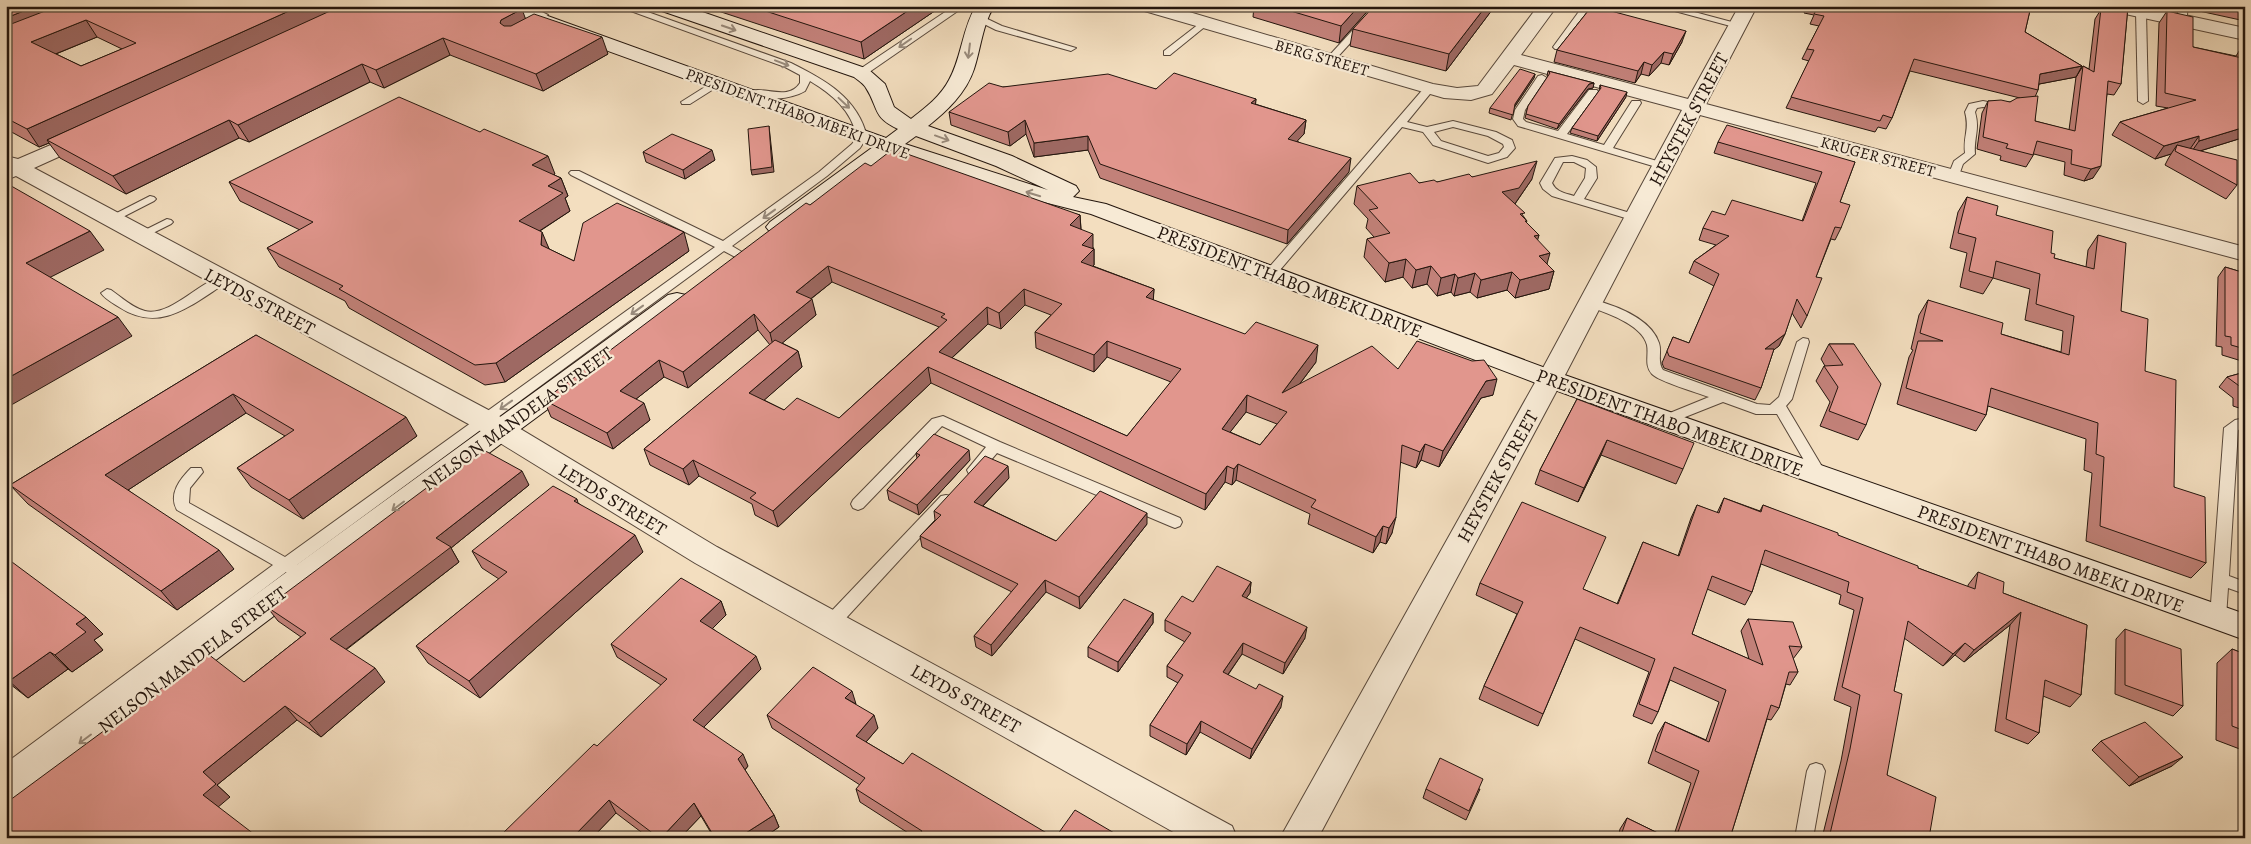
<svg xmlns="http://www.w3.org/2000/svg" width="2251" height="844" font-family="Alegreya,serif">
	<rect width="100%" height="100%" fill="#f3debf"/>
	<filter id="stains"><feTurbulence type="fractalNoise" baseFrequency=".004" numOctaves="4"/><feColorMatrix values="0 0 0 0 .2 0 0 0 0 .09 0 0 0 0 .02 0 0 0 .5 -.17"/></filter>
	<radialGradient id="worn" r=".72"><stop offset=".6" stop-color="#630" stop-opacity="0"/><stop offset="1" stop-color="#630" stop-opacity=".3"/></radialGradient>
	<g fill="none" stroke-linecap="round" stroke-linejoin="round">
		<defs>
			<g id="lane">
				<path d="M 517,6 L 530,6 L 548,15 L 543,18 L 540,17 Z"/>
				<path d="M 617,6 L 631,6 L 791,63 C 825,80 858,98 867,137 L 860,148 L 827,176 L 732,246 L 747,255 L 745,258 L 737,258 L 724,251 L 297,565 L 299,568 L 296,572 L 291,574 L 286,572 L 12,779 L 6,781 L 6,763 L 273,565 L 177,510 C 168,494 180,479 191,468 L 201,468 L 203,472 L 190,488 L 189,503 L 285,557 L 715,247 L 571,175 L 569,173 L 571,171 L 579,171 L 723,241 L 819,172 L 852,144 L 857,137 C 851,110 833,95 810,81 L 805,91 C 792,99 760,103 748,93 C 760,83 787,103 800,83 L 800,75 L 785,67 Z"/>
				<path d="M 954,6 L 965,6 L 865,75 L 857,75 L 857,71 Z"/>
				<path d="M 1375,6 L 1384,6 L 1333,62 L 1327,62 L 1327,58 Z"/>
				<path d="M 1583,6 L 1592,6 L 1561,49 L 1555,49 L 1553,47 Z"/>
				<path d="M 1656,6 L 1672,6 L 1743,25 L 1738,28 Z"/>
				<path d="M 2178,6 L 2188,6 L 2186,23 L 2180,23 L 2178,21 Z"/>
				<path d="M 2141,9 L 2146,12 L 2148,101 L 2143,104 L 2138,101 L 2136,12 Z"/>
				<path d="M 977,14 L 1002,26 L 1076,48 L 1071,51 L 996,30 L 974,19 L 974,15 Z"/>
				<path d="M 1204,20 L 1207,21 L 1207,25 L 1170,55 L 1164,55 L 1164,51 Z"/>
				<path d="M 1542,75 L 1547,78 L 1525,110 L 1523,119 L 1526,122 L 1558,131 L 1589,90 L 1597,90 L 1598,92 L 1567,134 L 1604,145 L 1632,101 L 1640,101 L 1641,103 L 1613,148 L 1667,164 L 1668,166 L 1667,168 L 1663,169 L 1518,126 L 1513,119 L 1515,110 L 1538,76 Z"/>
				<path d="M 716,80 L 721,83 L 720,85 L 690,104 L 682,104 L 681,102 Z"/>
				<path d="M 1429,86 L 1434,89 L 1407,122 L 1427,127 L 1453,121 L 1496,132 L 1512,140 L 1515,148 L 1507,157 L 1488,163 L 1433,145 L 1423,132 L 1402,127 L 1274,277 L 1266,277 L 1264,274 L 1266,271 L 1425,87 ZM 1453,127 L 1488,136 L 1503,144 L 1504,147 L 1499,153 L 1488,156 L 1441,141 L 1434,132 Z"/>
				<path d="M 1983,101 L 2008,106 L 2009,108 L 2004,111 L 1983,107 L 1977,108 L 1975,112 C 1980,130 1974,136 1975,154 L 1963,164 L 1958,178 L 1950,178 L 1948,176 L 1954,161 L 1965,153 C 1963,135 1970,130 1965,112 L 1969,104 Z"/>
				<path d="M 1572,156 L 1587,160 L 1596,167 L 1597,178 L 1584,199 L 1640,216 L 1642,218 L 1640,220 L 1632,220 L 1552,196 L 1543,189 L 1540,183 L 1555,158 ZM 1563,162 L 1574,162 L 1586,168 L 1585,178 L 1574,196 C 1565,193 1556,192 1552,183 Z"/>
				<path d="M 150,196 L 154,197 L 156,199 L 154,201 L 115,221 L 111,222 L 105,219 Z"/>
				<path d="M 167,219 L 171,220 L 173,222 L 171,224 L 141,239 L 135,235 Z"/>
				<path d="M 222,276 L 228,280 L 226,283 C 191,305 160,334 119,307 C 113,303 105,299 101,293 L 107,289 L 111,290 C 121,297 133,308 145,311 C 170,317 199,282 222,276 Z"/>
				<path d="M 1591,299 C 1614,305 1651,318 1659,343 C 1662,352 1657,361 1663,370 L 1757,404 L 1770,405 L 1779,397 L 1797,342 L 1803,338 L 1808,339 L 1809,342 L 1792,399 L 1786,406 L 1827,475 L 1825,479 L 1815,479 L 1777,414 L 1756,414 L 1723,402 L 1670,423 L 1660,423 L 1658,420 L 1660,417 L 1709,397 C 1698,393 1658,381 1652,374 C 1644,365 1649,355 1647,345 C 1642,324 1604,312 1587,306 L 1585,303 Z"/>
				<path d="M 943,416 L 1000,442 L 1180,518 L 1182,522 L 1180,526 L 1175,528 L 1170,526 L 997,453 L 979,474 L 969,474 L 967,470 L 986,447 L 942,426 L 863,508 L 858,510 L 853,508 L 851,504 L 853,500 L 932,419 Z"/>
				<path d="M 2245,418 L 2245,428 L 2238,430 L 2229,576 L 2245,582 L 2245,594 L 2228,588 L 2226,617 L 2224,622 L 2218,623 L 2212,622 L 2210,617 L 2224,428 L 2235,420 Z"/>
				<path d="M 946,495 L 951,496 L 953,500 L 951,504 L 836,629 L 830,631 L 824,629 L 822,624 L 824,619 L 941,496 Z"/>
				<path d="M 1816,763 L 1822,765 L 1825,771 L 1813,838 L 1795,838 L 1807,771 L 1810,765 Z"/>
			</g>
			<g id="street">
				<path d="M 1139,6 L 1169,6 L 1433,84 L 1457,88 L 1478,86 L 1538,6 L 1557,6 L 1521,55 L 1688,99 L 1739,6 L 1757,6 L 1706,104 L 2245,247 L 2245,261 L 1700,115 L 1563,379 L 1318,838 L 1280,838 L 1537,379 L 1682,110 L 1514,65 L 1492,94 L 1471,100 L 1444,98 L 1141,10 Z"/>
				<path d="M 2107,6 L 2143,6 L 2245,28 L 2245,40 L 2116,12 L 2109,10 Z"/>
				<path d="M 88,129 L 96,130 L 99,135 L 96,140 L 34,168 L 494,413 L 717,547 L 1232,826 L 1237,838 L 1184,838 L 695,563 L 474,427 L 16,176 L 6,180 L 6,156 L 18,159 Z"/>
			</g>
			<g id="secondary">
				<path d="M 493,6 L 520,6 L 886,138 L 898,129 C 872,117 879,108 866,88 C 864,84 858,80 854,77 L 659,10 L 657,6 L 685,6 L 868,69 L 885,84 L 894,107 L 911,119 C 925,108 941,96 949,80 C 962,57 962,29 976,6 L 994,6 C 982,26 981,48 974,69 C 966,93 947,111 928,126 L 1012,156 L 1076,186 L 1079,191 L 1073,197 L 1106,204 L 1559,373 L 2245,614 L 2245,640 L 1541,385 L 1091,214 L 1008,193 L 892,154 L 786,232 L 778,234 L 770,232 L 766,227 L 770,222 L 873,147 L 495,10 ZM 916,136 L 996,166 L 1048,190 L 905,144 Z"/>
				<path d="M 677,293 L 686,295 L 689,301 L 686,307 L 510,437 L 19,809 L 6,813 L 6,776 L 668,295 Z"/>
			</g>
		</defs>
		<use href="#lane" stroke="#57473a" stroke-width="2"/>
		<use href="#street" stroke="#57473a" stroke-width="2"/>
		<use href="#secondary" stroke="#23150d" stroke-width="2"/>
		<use href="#lane" fill="#f7ead5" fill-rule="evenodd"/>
		<use href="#street" fill="#f7ead5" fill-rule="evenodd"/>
		<use href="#secondary" fill="#f7ead5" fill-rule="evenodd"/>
	</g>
	<g fill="#c28179" stroke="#23150d" fill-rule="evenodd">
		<path d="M 6,6 L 525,18 L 608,54 L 543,91 L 450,55 L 384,88 L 370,82 L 249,142 L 239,138 L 126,194 L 60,158 L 49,143 L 39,147 L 6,129 ZM 97,37 L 122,49 L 81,66 L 56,54 Z"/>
		<path d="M 703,6 L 942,6 L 864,59 Z"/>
		<path d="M 1254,6 L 1372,6 L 1339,43 L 1253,17 Z"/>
		<path d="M 1495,6 L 1446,71 L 1350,46 L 1353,29 Z"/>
		<path d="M 1592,6 L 1619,6 L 1615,12 L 1682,42 L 1669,65 L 1661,63 L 1649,76 L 1641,74 L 1635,83 L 1554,62 L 1557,50 Z"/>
		<path d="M 1807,6 L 2031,6 L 2025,32 L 2082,66 L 2076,77 L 2039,84 L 2038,90 L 2035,97 L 2035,121 L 2069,130 L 2076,77 L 2083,66 L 2089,69 L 2095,19 L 2100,11 L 2100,6 L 2128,6 L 2121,84 L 2114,95 L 2107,94 L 2093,178 L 2084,181 L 2064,175 L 2065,162 L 2034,154 L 2026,167 L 2000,160 L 2001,156 L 1977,149 L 1982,113 L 1988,101 L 2010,102 L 2020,98 L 1910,71 L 1892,118 L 1886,129 L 1878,127 L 1875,132 L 1786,108 L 1809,61 L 1802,59 L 1807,49 L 1819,26 L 1810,24 L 1814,15 L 1804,13 Z"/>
		<path d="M 2160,6 L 2179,6 L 2176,11 L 2160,8 Z"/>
		<path d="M 2189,6 L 2245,6 L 2245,21 L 2190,9 Z"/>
		<path d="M 2167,11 L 2193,47 L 2236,56 L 2241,48 L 2245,49 L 2245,137 L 2200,151 L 2237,185 L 2226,199 L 2165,165 L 2168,159 L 2171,154 L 2155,159 L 2112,135 L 2120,122 L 2168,108 L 2156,106 L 2159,23 Z"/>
		<path d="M 1548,71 L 1594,83 L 1593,88 L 1588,89 L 1557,129 L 1525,118 L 1528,106 L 1548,76 L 1547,76 Z"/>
		<path d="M 1535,74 L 1534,78 L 1514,108 L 1511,120 L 1489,113 L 1490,108 Z"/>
		<path d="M 1600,85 L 1626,97 L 1597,141 L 1570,133 L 1572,128 L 1599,91 Z"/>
		<path d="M 1003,87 L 1156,89 L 1256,99 L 1255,104 L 1306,120 L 1304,134 L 1297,141 L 1349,172 L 1287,244 L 1100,178 L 1088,150 L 1034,157 L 1026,134 L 1010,146 L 951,125 L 949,112 Z"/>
		<path d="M 1718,142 L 1855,162 L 1840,202 L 1841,228 L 1835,240 L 1831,239 L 1816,277 L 1807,316 L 1801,328 L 1792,313 L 1785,334 L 1779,346 L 1774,349 L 1761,388 L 1755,400 L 1664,368 L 1662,363 L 1673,337 L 1689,343 L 1714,286 L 1689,273 L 1694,261 L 1716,245 L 1699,240 L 1703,228 L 1725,215 L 1802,221 L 1816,183 L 1714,153 Z"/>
		<path d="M 643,152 L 715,160 L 685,179 L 646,162 Z"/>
		<path d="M 871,166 L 1080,215 L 1081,229 L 1094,249 L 1094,265 L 1093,266 L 1154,289 L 1153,300 L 1316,362 L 1299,385 L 1398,369 L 1493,395 L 1481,398 L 1439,467 L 1421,460 L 1416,468 L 1400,462 L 1392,533 L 1386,544 L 1380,542 L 1373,553 L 1308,524 L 1310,514 L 1236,480 L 1232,485 L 1225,482 L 1205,510 L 931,383 L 778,527 L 755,515 L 752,504 L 699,476 L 689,485 L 650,465 L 644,449 L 770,345 L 758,330 L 688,388 L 664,377 L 636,399 L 650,420 L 613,449 L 551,417 L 544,400 L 810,205 ZM 832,282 L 939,327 L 839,418 L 784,410 L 764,400 L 802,367 L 798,351 L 782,343 L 816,315 L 811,299 ZM 1025,305 L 1051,315 L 1035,332 L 1036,348 L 1094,372 L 1107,357 L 1171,382 L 1127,436 L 952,358 L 988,324 L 1001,329 ZM 1246,412 L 1277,424 L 1260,445 L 1230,432 Z"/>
		<path d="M 555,174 L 554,175 L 561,178 L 568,196 L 565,198 L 570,211 L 540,231 L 549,249 L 574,261 L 689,251 L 505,382 L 485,385 L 349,308 L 345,301 L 279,267 L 267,248 L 300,230 L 240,201 L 229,182 Z"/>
		<path d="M 1472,177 L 1532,179 L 1515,204 L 1524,217 L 1527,221 L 1526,223 L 1539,235 L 1537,240 L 1547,264 L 1554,271 L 1549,289 L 1515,298 L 1507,290 L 1477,298 L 1470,292 L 1454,296 L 1451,292 L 1437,296 L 1427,284 L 1412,288 L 1403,277 L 1385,282 L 1364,257 L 1367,239 L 1374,237 L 1366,228 L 1368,219 L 1354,204 L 1357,186 L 1437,182 Z"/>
		<path d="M 1967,197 L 1996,215 L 2051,253 L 2054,258 L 2086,267 L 2088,250 L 2098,235 L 2121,311 L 2145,371 L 2174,487 L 2206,563 L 2191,578 L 2086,541 L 2092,473 L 2084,470 L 2086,439 L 1988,406 L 1986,415 L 1976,431 L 1897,404 L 1909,357 L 1913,350 L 1911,349 L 1919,315 L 1928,300 L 2001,334 L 2061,352 L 2063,331 L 2025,320 L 2030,289 L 1993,278 L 1983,294 L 1960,287 L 1967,253 L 1950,248 L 1958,212 Z"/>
		<path d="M 2225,267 L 2245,273 L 2245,362 L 2222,355 L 2222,347 L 2216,346 L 2218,277 Z"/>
		<path d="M 256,335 L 417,436 L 303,519 L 251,487 L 237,468 L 285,436 L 246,413 L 128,490 L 234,569 L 177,610 L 28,504 L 10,485 Z"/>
		<path d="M 1829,344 L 1854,344 L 1866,425 L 1858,440 L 1820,426 L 1830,402 L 1816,381 L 1824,366 L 1825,366 L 1821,359 Z"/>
		<path d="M 2245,372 L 2245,410 L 2233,406 L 2233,398 L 2219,387 L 2227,377 Z"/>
		<path d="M 1577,399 L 1683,469 L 1676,484 L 1601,455 L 1578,502 L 1535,484 L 1540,470 Z"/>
		<path d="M 916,453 L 970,460 L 919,515 L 889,500 L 887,490 L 917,458 Z"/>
		<path d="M 1009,478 L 983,506 L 1056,541 L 1147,524 L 1080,609 L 1046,592 L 992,656 L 976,647 L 974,636 L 1012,592 L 922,547 L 920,536 L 935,520 L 934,511 Z"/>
		<path d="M 529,485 L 451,548 L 459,562 L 346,650 L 385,682 L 321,737 L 297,720 L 217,785 L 230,797 L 6,838 L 244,682 L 301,637 L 278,621 L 267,607 Z"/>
		<path d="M 1724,498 L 1760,511 L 1763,505 L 1918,568 L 1968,587 L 1968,585 L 1978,572 L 2003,593 L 2087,625 L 2081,695 L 2070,707 L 2043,696 L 2039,733 L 2028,744 L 1995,731 L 2010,625 L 1964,662 L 1955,655 L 1943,666 L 1904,638 L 1894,691 L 1887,775 L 1929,838 L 1822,838 L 1841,761 L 1851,707 L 1834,700 L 1854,610 L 1839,604 L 1841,595 L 1761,564 L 1752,592 L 1745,605 L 1707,589 L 1692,634 L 1749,659 L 1741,631 L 1748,619 L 1802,647 L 1793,659 L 1798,672 L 1790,685 L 1786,684 L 1779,708 L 1771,720 L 1767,719 L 1730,838 L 1673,838 L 1691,783 L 1648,763 L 1658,734 L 1665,722 L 1706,740 L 1719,702 L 1670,680 L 1658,712 L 1652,724 L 1633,716 L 1649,672 L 1575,639 L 1538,726 L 1479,699 L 1484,686 L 1517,614 L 1476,595 L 1480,583 L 1583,589 L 1617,604 L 1643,542 L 1678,556 L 1691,518 L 1697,505 L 1717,513 Z"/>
		<path d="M 577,499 L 578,503 L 643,552 L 480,698 L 428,663 L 416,646 L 499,579 L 482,568 L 472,551 Z"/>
		<path d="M 6,566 L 103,634 L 94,640 L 103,650 L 72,672 L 68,669 L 28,698 L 6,681 Z"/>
		<path d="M 1251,582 L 1250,593 L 1246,598 L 1305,638 L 1283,674 L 1242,654 L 1228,675 L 1281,707 L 1250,759 L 1200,732 L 1186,755 L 1150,736 L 1150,725 L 1178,683 L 1167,677 L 1167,666 L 1185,642 L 1165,631 L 1165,620 L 1193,602 Z"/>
		<path d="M 721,601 L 726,615 L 712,628 L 761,669 L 704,727 L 748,766 L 745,770 L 774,815 L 779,827 L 763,838 L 714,838 L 701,816 L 680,838 L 649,838 L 616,813 L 592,838 L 661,685 L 617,657 L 611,644 Z"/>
		<path d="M 1153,613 L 1153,623 L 1118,672 L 1088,657 L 1088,647 Z"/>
		<path d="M 2125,629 L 2183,706 L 2173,716 L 2115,694 L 2116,639 Z"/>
		<path d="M 2232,649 L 2245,654 L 2245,751 L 2216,740 L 2217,663 Z"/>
		<path d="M 855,704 L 878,728 L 866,742 L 903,764 L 1055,838 L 1121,838 L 916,838 L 860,802 L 856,789 L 860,785 L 772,728 L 767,715 Z"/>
		<path d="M 2101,741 L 2172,766 L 2129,786 L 2092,750 Z"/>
		<path d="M 1426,789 L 1480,789 L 1466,820 L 1423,798 Z"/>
		<path d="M 1627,818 L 1668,838 L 1618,838 L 1620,829 Z"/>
	</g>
	<g fill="#9e6963" stroke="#23150d">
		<path d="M 36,6 L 91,6 L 6,39 L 6,18 Z"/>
		<path d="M 300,6 L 345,6 L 47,140 L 49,143 L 39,147 L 27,129 Z"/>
		<path d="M 915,6 L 942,6 L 864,59 L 861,42 Z"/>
		<path d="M 1359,6 L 1372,6 L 1339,43 L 1341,26 Z"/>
		<path d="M 1486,6 L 1495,6 L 1446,71 L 1449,54 Z"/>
		<path d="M 1615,6 L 1619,6 L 1608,22 L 1611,11 Z"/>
		<path d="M 522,9 L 528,26 L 507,37 L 500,23 L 501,20 Z"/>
		<path d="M 86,20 L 97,37 L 43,59 L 31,42 Z"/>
		<path d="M 1686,31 L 1682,42 L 1669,65 L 1673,54 Z"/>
		<path d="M 602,37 L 608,54 L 543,91 L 536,74 Z"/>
		<path d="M 443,38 L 450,55 L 384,88 L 376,70 Z"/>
		<path d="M 1664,52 L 1661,63 L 1649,76 L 1652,65 Z"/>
		<path d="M 1644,62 L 1641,74 L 1635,83 L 1638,71 Z"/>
		<path d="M 362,64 L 370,82 L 249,142 L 238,125 Z"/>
		<path d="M 2082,66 L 2076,77 L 2034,85 L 2040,74 Z"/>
		<path d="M 1535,74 L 1534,78 L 1513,109 L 1515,104 Z"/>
		<path d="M 1594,83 L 1593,88 L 1588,89 L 1557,129 L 1559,124 L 1589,84 Z"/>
		<path d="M 1627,92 L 1626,97 L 1597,141 L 1598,136 Z"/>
		<path d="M 1256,99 L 1255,112 L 1251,103 Z"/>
		<path d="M 229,120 L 239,138 L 126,194 L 113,176 Z"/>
		<path d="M 1025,120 L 1026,134 L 1010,146 L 1008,132 Z"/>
		<path d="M 1306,120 L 1304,134 L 1287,152 L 1288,139 Z"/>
		<path d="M 769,126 L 774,172 L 752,175 L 751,170 Z"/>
		<path d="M 2245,127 L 2245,137 L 2190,154 L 2199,141 Z"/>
		<path d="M 1088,136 L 1088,150 L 1034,157 L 1034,143 Z"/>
		<path d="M 2199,136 L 2190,149 L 2177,145 L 2171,154 L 2155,159 L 2164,146 Z"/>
		<path d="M 712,150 L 715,160 L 685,179 L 683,170 Z"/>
		<path d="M 548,156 L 555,174 L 540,184 L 532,165 Z"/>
		<path d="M 1351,158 L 1349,172 L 1287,244 L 1288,230 Z"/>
		<path d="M 1537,161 L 1532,179 L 1514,205 L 1502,192 Z"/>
		<path d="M 2101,166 L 2093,178 L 2084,181 L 2091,169 Z"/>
		<path d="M 561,178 L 568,196 L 565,198 L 570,211 L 527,239 L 519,221 L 548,186 Z"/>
		<path d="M 1080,215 L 1081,231 L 1070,225 Z"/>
		<path d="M 90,231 L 104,250 L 41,282 L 26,263 Z"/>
		<path d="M 542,232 L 550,251 L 541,245 Z"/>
		<path d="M 684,232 L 689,251 L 505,382 L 496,363 Z"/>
		<path d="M 1093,234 L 1093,250 L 1082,245 Z"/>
		<path d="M 1539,235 L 1534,253 L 1534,236 Z"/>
		<path d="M 1094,249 L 1094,265 L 1082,278 L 1081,262 Z"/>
		<path d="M 1550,253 L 1545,271 L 1539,256 Z"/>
		<path d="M 1406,259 L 1403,277 L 1385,282 L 1389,263 Z"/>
		<path d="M 828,266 L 832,282 L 799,308 L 796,292 Z"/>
		<path d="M 1431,266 L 1427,284 L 1412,288 L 1416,270 Z"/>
		<path d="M 1554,271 L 1549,289 L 1515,298 L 1520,280 Z"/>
		<path d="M 1512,272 L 1507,290 L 1477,298 L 1481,280 Z"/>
		<path d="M 1475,273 L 1470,292 L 1454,296 L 1458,278 Z"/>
		<path d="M 1455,274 L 1451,292 L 1437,296 L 1441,278 Z"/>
		<path d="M 1024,289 L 1025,305 L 1001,329 L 999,313 Z"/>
		<path d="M 1154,289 L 1153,305 L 1146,297 Z"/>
		<path d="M 812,299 L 816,315 L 774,350 L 770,333 Z"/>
		<path d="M 987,307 L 988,324 L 941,368 L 939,352 Z"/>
		<path d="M 754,314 L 758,330 L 688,388 L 683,372 Z"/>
		<path d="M 118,317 L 132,336 L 6,408 L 6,379 Z"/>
		<path d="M 1785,334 L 1779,346 L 1759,361 L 1765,349 Z"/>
		<path d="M 1107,341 L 1107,357 L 1094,372 L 1094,355 Z"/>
		<path d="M 1318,345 L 1316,362 L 1280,410 L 1282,393 Z"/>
		<path d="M 798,351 L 802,367 L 753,410 L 749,393 Z"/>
		<path d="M 659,360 L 664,377 L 626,407 L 620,391 Z"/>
		<path d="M 928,367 L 931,383 L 778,527 L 773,511 Z"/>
		<path d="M 1497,379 L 1493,395 L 1481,398 L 1439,467 L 1443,451 L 1486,381 Z"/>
		<path d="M 233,394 L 246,413 L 122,494 L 105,475 Z"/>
		<path d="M 1247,395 L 1246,412 L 1220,445 L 1222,429 Z"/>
		<path d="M 644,403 L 650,420 L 613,449 L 607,433 Z"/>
		<path d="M 406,417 L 417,436 L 303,519 L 289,500 Z"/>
		<path d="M 1607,440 L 1601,455 L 1578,502 L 1584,488 Z"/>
		<path d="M 1425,444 L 1421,460 L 1416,468 L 1420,452 Z"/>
		<path d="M 969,450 L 970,460 L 919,515 L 917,505 Z"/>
		<path d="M 693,460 L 699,476 L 689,485 L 683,469 Z"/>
		<path d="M 1238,464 L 1236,480 L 1232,485 L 1234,469 Z"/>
		<path d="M 1008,466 L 1009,478 L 976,513 L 974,502 Z"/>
		<path d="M 1227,466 L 1225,482 L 1205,510 L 1206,494 Z"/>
		<path d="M 522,471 L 529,485 L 451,548 L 459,562 L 341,653 L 330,639 L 436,538 Z"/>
		<path d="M 1147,513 L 1147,524 L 1080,609 L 1079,597 Z"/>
		<path d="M 1396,517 L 1392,533 L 1386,544 L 1389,528 Z"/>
		<path d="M 1383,526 L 1380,542 L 1373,553 L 1376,537 Z"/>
		<path d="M 635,535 L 643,552 L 480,698 L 469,681 Z"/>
		<path d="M 219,550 L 234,569 L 177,610 L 161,591 Z"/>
		<path d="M 1045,580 L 1046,592 L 992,656 L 991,645 Z"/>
		<path d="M 1251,582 L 1250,593 L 1240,607 L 1242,596 Z"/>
		<path d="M 721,601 L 726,615 L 706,635 L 700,621 Z"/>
		<path d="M 2021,612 L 2010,625 L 1964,662 L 1974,650 Z"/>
		<path d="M 1153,613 L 1153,623 L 1118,672 L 1118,662 Z"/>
		<path d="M 86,617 L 103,634 L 94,640 L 103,650 L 72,672 L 55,655 L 76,624 Z"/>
		<path d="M 1307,627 L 1305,638 L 1283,674 L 1285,663 Z"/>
		<path d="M 1243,643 L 1242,654 L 1222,683 L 1223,672 Z"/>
		<path d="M 1965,643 L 1955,655 L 1943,666 L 1953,654 Z"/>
		<path d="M 50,652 L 68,669 L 28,698 L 9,681 Z"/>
		<path d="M 756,656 L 761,669 L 698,733 L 693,720 Z"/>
		<path d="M 375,668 L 385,682 L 321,737 L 309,723 Z"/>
		<path d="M 852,691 L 856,704 L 845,698 Z"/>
		<path d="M 1283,696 L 1281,707 L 1250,759 L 1252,749 Z"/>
		<path d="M 285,706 L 297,720 L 217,785 L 230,797 L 217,808 L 203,795 L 203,772 Z"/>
		<path d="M 874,715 L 878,728 L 860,749 L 856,736 Z"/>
		<path d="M 1201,721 L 1200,732 L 1186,755 L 1187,744 Z"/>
		<path d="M 743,754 L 748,766 L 743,772 L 738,759 Z"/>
		<path d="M 2183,757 L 2172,766 L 2129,786 L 2139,777 Z"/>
		<path d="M 609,800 L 616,813 L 592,838 L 572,838 Z"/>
		<path d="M 694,803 L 701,816 L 680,838 L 661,838 Z"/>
		<path d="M 774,815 L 779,827 L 763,838 L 738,838 Z"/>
	</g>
	<g fill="#e1968d" stroke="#23150d" fill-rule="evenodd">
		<path d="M 6,6 L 36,6 L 6,18 Z"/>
		<path d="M 58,6 L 300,6 L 27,129 L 6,118 L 6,26 ZM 86,20 L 136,43 L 81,66 L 31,42 Z"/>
		<path d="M 341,6 L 513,6 L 522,9 L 501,20 L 500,23 L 504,26 L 511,26 L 534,14 L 602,37 L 536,74 L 443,38 L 376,70 L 362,64 L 238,125 L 229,120 L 113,176 L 47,140 Z"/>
		<path d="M 750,6 L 915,6 L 861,42 Z"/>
		<path d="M 1274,6 L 1359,6 L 1341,26 Z"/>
		<path d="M 1374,6 L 1486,6 L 1449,54 L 1353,29 Z"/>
		<path d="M 1592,6 L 1615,6 L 1611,11 L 1686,31 L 1673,54 L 1664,52 L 1652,65 L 1644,62 L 1638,71 L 1557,50 Z"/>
		<path d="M 1818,6 L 2031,6 L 2025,32 L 2082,66 L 2040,74 L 2038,90 L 1914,59 L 1892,118 L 1883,115 L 1880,121 L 1791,97 L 1814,50 L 1807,49 L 1824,16 L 1814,14 Z"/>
		<path d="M 2106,6 L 2128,6 L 2121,84 L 2108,81 L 2101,166 L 2091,169 L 2071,164 L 2072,150 L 2037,141 L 2033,155 L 2006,148 L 2008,144 L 1983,137 L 1988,101 L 2001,100 L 2010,102 L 2017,98 L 2038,96 L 2035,121 L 2075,131 L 2083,66 L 2094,72 L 2101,8 L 2106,9 Z"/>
		<path d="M 2236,6 L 2245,6 L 2245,8 Z"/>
		<path d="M 2167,11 L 2193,17 L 2193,47 L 2242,58 L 2241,48 L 2245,49 L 2245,127 L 2199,141 L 2199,136 L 2164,146 L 2120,122 L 2196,100 L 2165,93 Z"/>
		<path d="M 1520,69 L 1535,74 L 1515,104 L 1513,115 L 1490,108 Z"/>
		<path d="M 1548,71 L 1594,83 L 1589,84 L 1559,124 L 1526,114 L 1528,106 L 1550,73 Z"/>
		<path d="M 1174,73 L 1256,99 L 1251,103 L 1306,120 L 1288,139 L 1351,158 L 1288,230 L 1100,164 L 1088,136 L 1034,143 L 1025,120 L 1008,132 L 949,112 L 989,83 L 1003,87 L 1108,74 L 1156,89 Z"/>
		<path d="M 1600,85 L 1627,92 L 1598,136 L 1572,128 L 1601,88 Z"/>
		<path d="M 399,97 L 480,132 L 484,129 L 548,156 L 532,165 L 561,178 L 548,186 L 563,193 L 519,221 L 542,232 L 541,245 L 574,261 L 583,223 L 617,203 L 684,232 L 496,363 L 475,365 L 339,289 L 343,286 L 267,248 L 313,222 L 229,182 Z"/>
		<path d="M 1727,125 L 1855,162 L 1840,202 L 1850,205 L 1841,228 L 1835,227 L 1816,277 L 1822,278 L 1807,316 L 1797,299 L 1785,334 L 1765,349 L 1774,349 L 1761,388 L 1669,356 L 1667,351 L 1673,337 L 1689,343 L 1719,274 L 1694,261 L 1729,236 L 1703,228 L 1712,211 L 1725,215 L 1732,200 L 1803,221 L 1822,172 L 1718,142 Z"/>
		<path d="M 769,126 L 772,167 L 751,170 L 748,129 Z"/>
		<path d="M 672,134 L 712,150 L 683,170 L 643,152 Z"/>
		<path d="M 2177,145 L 2237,160 L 2237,185 L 2175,151 Z"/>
		<path d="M 893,149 L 1080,215 L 1070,225 L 1093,234 L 1082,245 L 1094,249 L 1081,262 L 1154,289 L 1146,297 L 1245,334 L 1256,322 L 1318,345 L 1282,393 L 1372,346 L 1398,369 L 1417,341 L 1472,361 L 1484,360 L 1497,379 L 1486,381 L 1443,451 L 1425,444 L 1420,452 L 1402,445 L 1396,517 L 1389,528 L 1383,526 L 1376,537 L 1311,507 L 1316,500 L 1238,464 L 1234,469 L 1227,466 L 1206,494 L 928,367 L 773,511 L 750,498 L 756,493 L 693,460 L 683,469 L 644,449 L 775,340 L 798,351 L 749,393 L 784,410 L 797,398 L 839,418 L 947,320 L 941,317 L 945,314 L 828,266 L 796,292 L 812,299 L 770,333 L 754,314 L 683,372 L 659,360 L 620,391 L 644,403 L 607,433 L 544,400 L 806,203 L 810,205 L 865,163 L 871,166 ZM 1024,289 L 1062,304 L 1035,332 L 1094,355 L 1107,341 L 1181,369 L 1127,436 L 939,352 L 987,307 L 999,313 ZM 1247,395 L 1287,412 L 1260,445 L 1222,429 Z"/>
		<path d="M 1537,161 L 1519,188 L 1502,192 L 1525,213 L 1520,214 L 1527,221 L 1525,221 L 1539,235 L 1534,236 L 1550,253 L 1539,256 L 1554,271 L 1520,280 L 1512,272 L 1481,280 L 1475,273 L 1458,278 L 1455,274 L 1441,278 L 1431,266 L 1416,270 L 1406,259 L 1389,263 L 1367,239 L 1390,233 L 1369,210 L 1378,208 L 1357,186 L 1410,173 L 1419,183 L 1434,180 L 1437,182 L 1469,174 L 1472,177 Z"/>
		<path d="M 6,183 L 90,231 L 26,263 L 118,317 L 6,379 Z"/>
		<path d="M 1967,197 L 1998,206 L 1996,215 L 2053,231 L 2051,253 L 2055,254 L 2054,258 L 2094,269 L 2098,235 L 2126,243 L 2121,311 L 2148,319 L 2145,371 L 2176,380 L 2174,487 L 2205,497 L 2206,563 L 2100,526 L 2104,457 L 2096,454 L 2098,423 L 1991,388 L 1986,415 L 1906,388 L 1918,341 L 1943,341 L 1920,333 L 1928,300 L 2003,323 L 2001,334 L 2069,355 L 2074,316 L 2036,304 L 2040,274 L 1996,261 L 1993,278 L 1969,271 L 1976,238 L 1958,233 Z"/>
		<path d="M 2225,267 L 2245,273 L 2245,349 L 2231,345 L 2231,337 L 2225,336 Z"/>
		<path d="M 256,335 L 406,417 L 289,500 L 237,468 L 294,430 L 233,394 L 105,475 L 219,550 L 161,591 L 10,485 Z"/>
		<path d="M 1829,344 L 1854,344 L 1881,384 L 1866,425 L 1829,411 L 1838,387 L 1824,366 L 1843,365 Z"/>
		<path d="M 2245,372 L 2245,397 L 2242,396 L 2242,388 L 2227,377 Z"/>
		<path d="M 1577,399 L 1694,443 L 1683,469 L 1607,440 L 1584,488 L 1540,470 Z"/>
		<path d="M 934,434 L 969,450 L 917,505 L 887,490 L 920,455 L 916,453 Z"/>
		<path d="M 480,448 L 522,471 L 436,538 L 451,547 L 330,639 L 375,668 L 309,723 L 285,706 L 203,772 L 216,784 L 203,795 L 259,838 L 6,838 L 6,803 L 208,654 L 244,682 L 306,633 L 267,607 Z"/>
		<path d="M 985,456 L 1008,466 L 974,502 L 1056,541 L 1100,491 L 1147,513 L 1079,597 L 1045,580 L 991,645 L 974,636 L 1018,584 L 920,536 L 941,515 L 934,511 Z"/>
		<path d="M 553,486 L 577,499 L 574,501 L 635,535 L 469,681 L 416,646 L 507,572 L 472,551 Z"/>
		<path d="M 1724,498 L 1761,512 L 1763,505 L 1838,533 L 1838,535 L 1918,566 L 1918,568 L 1975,589 L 1978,572 L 2004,582 L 2003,593 L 2087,625 L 2081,695 L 2045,680 L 2039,733 L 2006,719 L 2021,612 L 1974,650 L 1965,643 L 1953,654 L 1908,621 L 1894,691 L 1902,694 L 1887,775 L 1936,797 L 1929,838 L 1829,838 L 1850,749 L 1860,695 L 1842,687 L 1863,598 L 1847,592 L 1849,582 L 1765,550 L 1752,592 L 1712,576 L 1692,634 L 1763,665 L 1748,619 L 1793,622 L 1802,647 L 1789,646 L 1798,672 L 1789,672 L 1779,708 L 1771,705 L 1730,838 L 1676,838 L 1699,771 L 1655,751 L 1665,722 L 1709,742 L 1726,690 L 1674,667 L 1658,712 L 1639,704 L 1655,659 L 1580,627 L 1543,714 L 1484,686 L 1523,602 L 1480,583 L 1522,502 L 1606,537 L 1583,589 L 1618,604 L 1643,542 L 1679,556 L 1697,505 L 1719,513 Z"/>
		<path d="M 12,562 L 86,617 L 76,624 L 86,632 L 55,655 L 50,652 L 9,681 L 6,679 L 6,566 Z"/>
		<path d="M 1217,566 L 1251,582 L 1242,596 L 1307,627 L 1285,663 L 1243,643 L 1223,672 L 1256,689 L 1259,684 L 1283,696 L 1252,749 L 1201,721 L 1187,744 L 1150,725 L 1183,675 L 1167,666 L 1191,633 L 1165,620 L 1182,596 L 1193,602 Z"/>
		<path d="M 681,578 L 721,601 L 700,621 L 756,656 L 693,720 L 743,754 L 738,759 L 774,815 L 738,838 L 715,838 L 694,803 L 661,838 L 659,838 L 609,800 L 572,838 L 498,838 L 594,744 L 597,746 L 667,679 L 611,644 Z"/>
		<path d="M 1124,599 L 1153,613 L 1118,662 L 1088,647 Z"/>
		<path d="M 2125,629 L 2181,649 L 2183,706 L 2125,685 Z"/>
		<path d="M 2232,649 L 2245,654 L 2245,731 L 2232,726 Z"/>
		<path d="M 813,667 L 852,691 L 845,698 L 874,715 L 856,736 L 903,764 L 912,753 L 1055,838 L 1075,810 L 1121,837 L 1121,838 L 924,838 L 919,835 L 922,831 L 856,789 L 865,778 L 767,715 Z"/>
		<path d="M 2145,722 L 2183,757 L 2139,777 L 2101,741 Z"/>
		<path d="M 1440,758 L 1483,779 L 1469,811 L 1426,789 Z"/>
		<path d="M 1627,818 L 1668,838 L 1620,838 Z"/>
	</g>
	<defs><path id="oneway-shaft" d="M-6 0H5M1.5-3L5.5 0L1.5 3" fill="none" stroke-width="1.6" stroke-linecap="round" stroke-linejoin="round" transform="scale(1.25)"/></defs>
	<g stroke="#988a7b">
		<use href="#oneway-shaft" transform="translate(729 28) rotate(19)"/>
		<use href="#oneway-shaft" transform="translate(905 43) rotate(145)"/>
		<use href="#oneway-shaft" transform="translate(969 51) rotate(97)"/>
		<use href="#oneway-shaft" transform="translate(782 63) rotate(21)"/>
		<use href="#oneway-shaft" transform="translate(844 103) rotate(43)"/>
		<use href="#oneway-shaft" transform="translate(942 138) rotate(20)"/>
		<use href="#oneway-shaft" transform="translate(1033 194) rotate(-163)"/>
		<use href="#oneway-shaft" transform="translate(769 214) rotate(144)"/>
		<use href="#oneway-shaft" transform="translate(637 310) rotate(144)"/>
		<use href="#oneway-shaft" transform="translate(506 405) rotate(144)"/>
		<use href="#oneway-shaft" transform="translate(398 506) rotate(143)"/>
		<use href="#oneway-shaft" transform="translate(85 739) rotate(143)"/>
	</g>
	<g text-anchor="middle" stroke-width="4.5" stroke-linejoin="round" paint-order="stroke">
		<g font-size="16" fill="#23150d" stroke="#f7ead5">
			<text transform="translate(1322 57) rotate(16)" y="6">BERG STREET</text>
			<text transform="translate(798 113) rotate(20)" y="6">PRESIDENT THABO MBEKI DRIVE</text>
			<text transform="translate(1878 156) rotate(15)" y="6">KRUGER STREET</text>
		</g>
		<g font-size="19" fill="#23150d" stroke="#f7ead5">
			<text transform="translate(1688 119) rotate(-62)" y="7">HEYSTEK STREET</text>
			<text transform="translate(1290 281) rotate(21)" y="7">PRESIDENT THABO MBEKI DRIVE</text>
			<text transform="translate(260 301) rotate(28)" y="7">LEYDS STREET</text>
			<text transform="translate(517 418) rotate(-36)" y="7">NELSON MANDELA STREET</text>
			<text transform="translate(1670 422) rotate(20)" y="7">PRESIDENT THABO MBEKI DRIVE</text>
			<text transform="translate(1497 476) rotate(-61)" y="7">HEYSTEK STREET</text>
			<text transform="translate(613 499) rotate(31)" y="7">LEYDS STREET</text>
			<text transform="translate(2051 558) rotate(20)" y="7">PRESIDENT THABO MBEKI DRIVE</text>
			<text transform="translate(192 659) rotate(-37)" y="7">NELSON MANDELA STREET</text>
			<text transform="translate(966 698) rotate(29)" y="7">LEYDS STREET</text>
		</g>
	</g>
	<rect width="2251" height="844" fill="none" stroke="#f3debf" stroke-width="25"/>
	<rect x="8" y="8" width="2236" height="829" fill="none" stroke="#23150d" stroke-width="2.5"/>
	<rect x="12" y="12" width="2226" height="819" fill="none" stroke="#23150d"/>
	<rect width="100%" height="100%" filter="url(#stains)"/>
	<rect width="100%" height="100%" fill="url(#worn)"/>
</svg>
